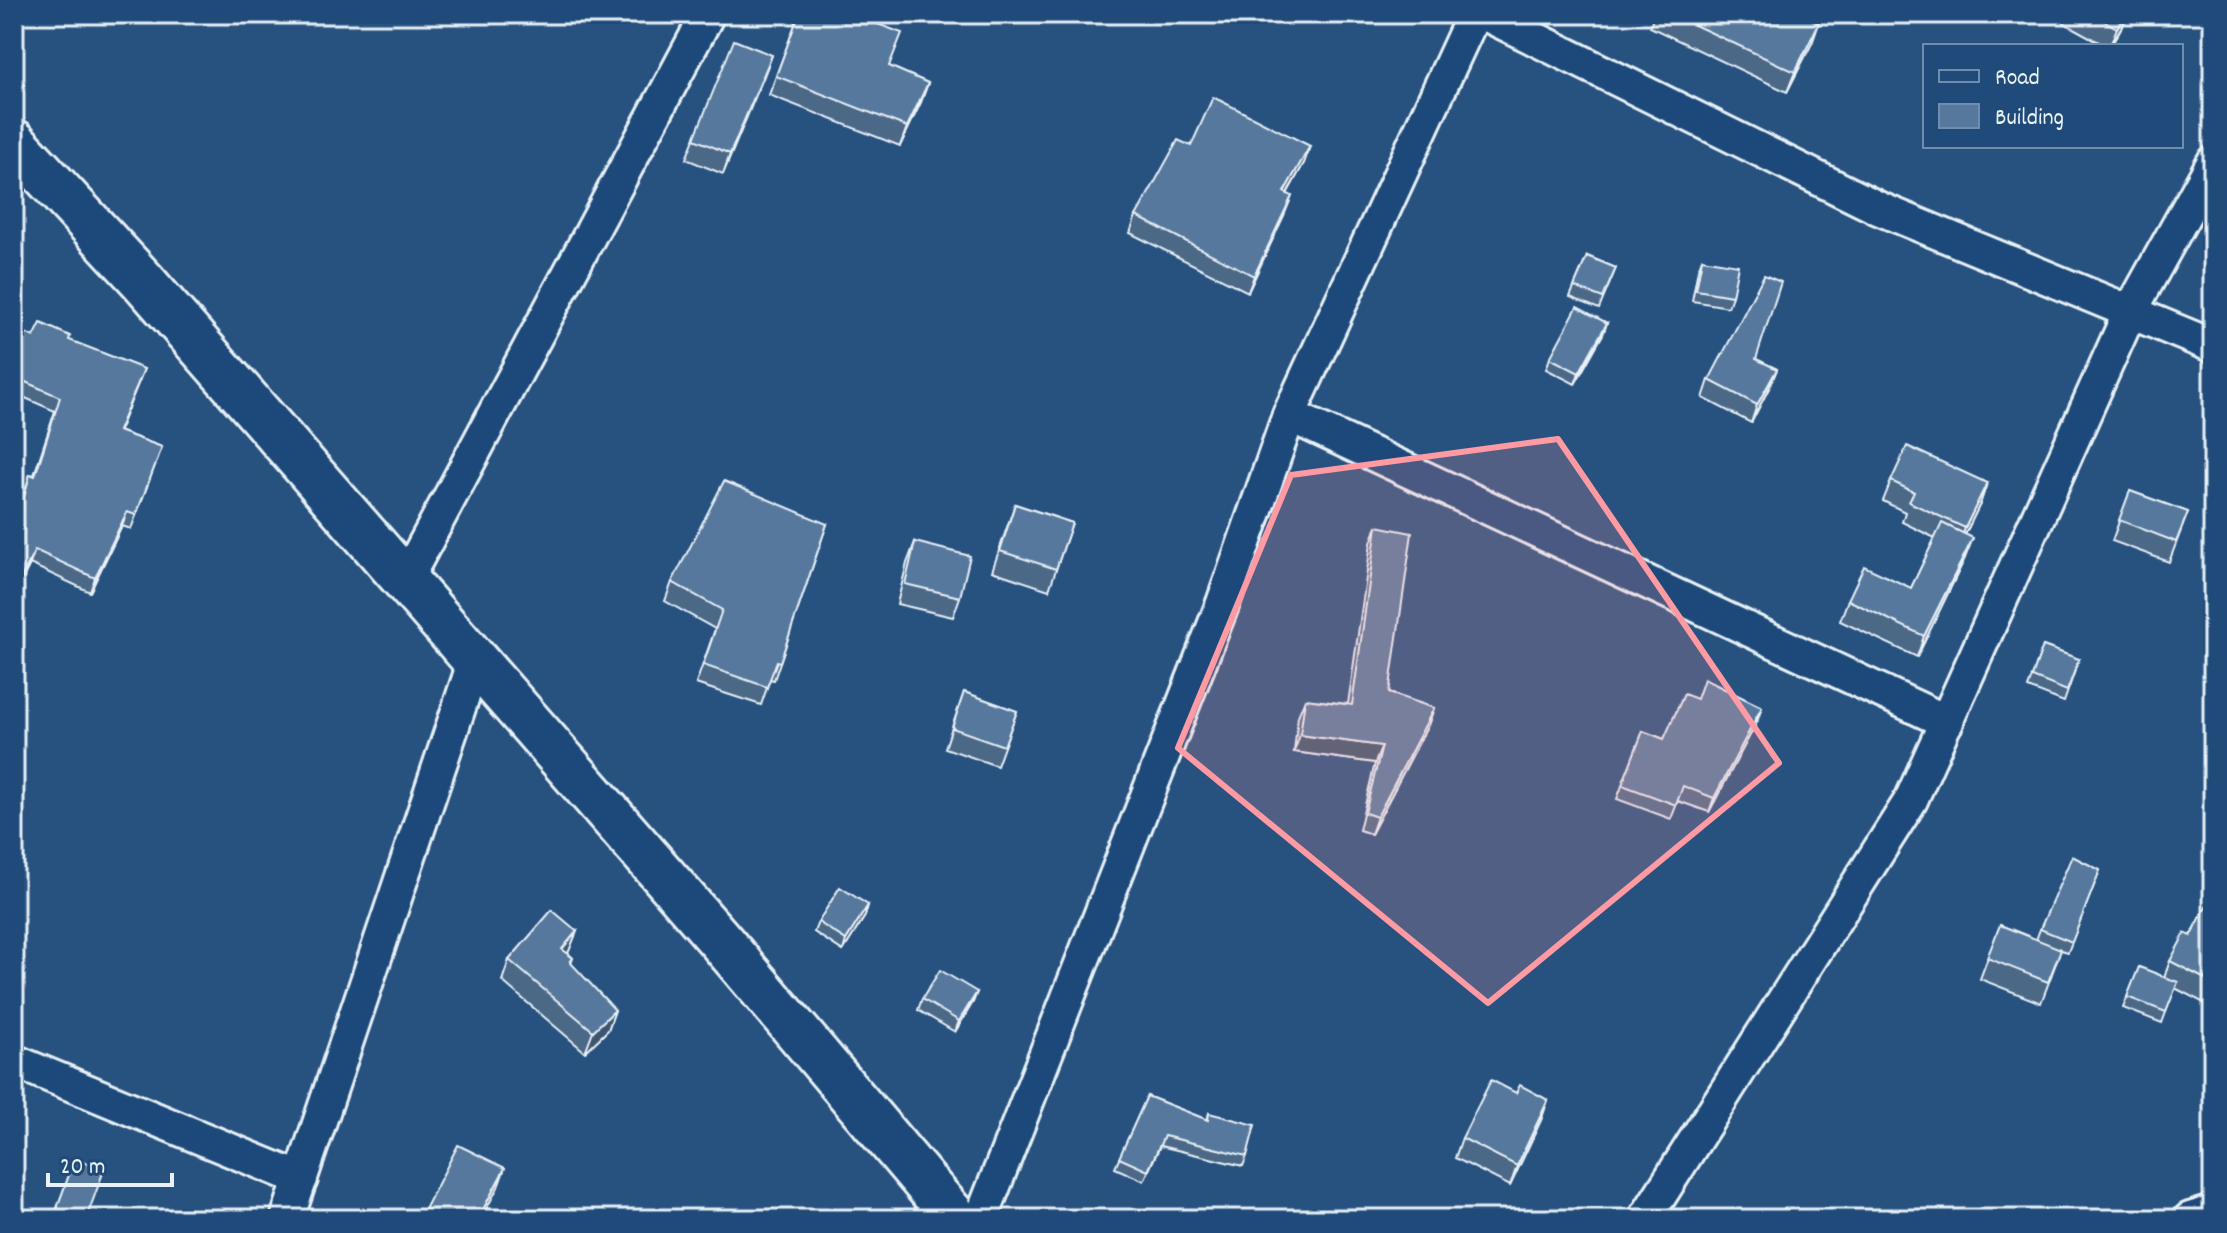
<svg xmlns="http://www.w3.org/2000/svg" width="2227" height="1233" font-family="Dekko,sans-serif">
	<rect width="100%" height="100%" fill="#27517f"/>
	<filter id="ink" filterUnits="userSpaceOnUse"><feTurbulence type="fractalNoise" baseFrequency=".0125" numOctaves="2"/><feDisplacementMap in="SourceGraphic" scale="16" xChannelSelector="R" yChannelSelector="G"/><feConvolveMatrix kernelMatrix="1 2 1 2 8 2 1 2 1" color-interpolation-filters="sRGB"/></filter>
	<g filter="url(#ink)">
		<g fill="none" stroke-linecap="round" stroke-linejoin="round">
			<defs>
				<g id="street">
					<path d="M 1485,14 L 1878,208 L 2213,346"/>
					<path d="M 1289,415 L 1947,722"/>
					<path d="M 405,581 L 708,14"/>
					<path d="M 14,1061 L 301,1179"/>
					<path d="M 287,1219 L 475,660"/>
					<path d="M 981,1219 L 1223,603 L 1289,415 L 1474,14"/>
					<path d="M 1645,1219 L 1911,800 L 2129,314 L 2213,163"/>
					<path d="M 2190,1219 L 2213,1212"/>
				</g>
				<path id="secondary" d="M 14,142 L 143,281 L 719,939 L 956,1219"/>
			</defs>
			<use href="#street" stroke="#e8f1f8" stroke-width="38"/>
			<use href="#secondary" stroke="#e8f1f8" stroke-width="50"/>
			<use href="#street" stroke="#1f4a7a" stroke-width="32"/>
			<use href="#secondary" stroke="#1f4a7a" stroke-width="44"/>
		</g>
		<g fill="#4b6787" stroke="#e8f1f8" stroke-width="2">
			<path d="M 799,14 L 889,66 L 928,83 L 921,102 L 900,146 L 769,95 Z"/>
			<path d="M 1654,14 L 1800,14 L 1819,23 L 1812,43 L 1787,92 L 1650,27 Z"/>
			<path d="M 2068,14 L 2129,14 L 2111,46 L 2106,46 L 2064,23 Z"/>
			<path d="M 772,55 L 723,174 L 686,159 L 694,139 Z"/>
			<path d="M 1191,146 L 1310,146 L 1304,163 L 1287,194 L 1285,213 L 1248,292 L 1130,233 L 1136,216 Z"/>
			<path d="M 1587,256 L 1616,268 L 1599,309 L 1570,297 Z"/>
			<path d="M 1702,259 L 1732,296 L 1728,307 L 1692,301 L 1698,269 Z"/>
			<path d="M 1607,323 L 1603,334 L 1575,384 L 1546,369 L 1550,358 Z"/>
			<path d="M 14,336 L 69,340 L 144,369 L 119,431 L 162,447 L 131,529 L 122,526 L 90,592 L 30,564 L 14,595 L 14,502 L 21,505 L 30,474 L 34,475 L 55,411 L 14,393 Z"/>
			<path d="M 1756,359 L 1777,369 L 1770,386 L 1751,423 L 1703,398 L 1709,380 Z"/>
			<path d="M 1891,481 L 1987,483 L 1980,504 L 1965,534 L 1965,558 L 1917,657 L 1840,621 L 1848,600 L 1911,588 L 1935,538 L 1902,522 L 1905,512 L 1883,501 Z"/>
			<path d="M 2130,491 L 2188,512 L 2169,562 L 2112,541 Z"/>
			<path d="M 1015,504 L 1072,523 L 1049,590 L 992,571 Z"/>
			<path d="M 827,524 L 774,680 L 770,679 L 761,705 L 696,684 L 715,629 L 665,601 L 672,582 Z"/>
			<path d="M 1377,526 L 1389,693 L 1434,708 L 1428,725 L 1371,834 L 1359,830 L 1375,763 L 1294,752 L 1298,716 L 1305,699 L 1348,704 L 1371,543 Z"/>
			<path d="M 915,542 L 960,597 L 953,617 L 897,604 L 907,563 Z"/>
			<path d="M 2043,646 L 2079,659 L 2064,702 L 2028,688 Z"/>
			<path d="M 964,692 L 1017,711 L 997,766 L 945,748 Z"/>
			<path d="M 1757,722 L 1709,812 L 1678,801 L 1671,819 L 1617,799 L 1643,731 L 1664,739 Z"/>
			<path d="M 2100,870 L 2068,952 L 2061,950 L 2041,1003 L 1980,979 L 2000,925 L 2036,940 L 2040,929 Z"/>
			<path d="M 2213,893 L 2213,990 L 2206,1004 L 2175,988 L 2162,1023 L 2123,1008 L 2139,967 L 2164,977 L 2170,961 L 2191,936 Z"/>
			<path d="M 868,905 L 865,916 L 843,951 L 814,932 L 818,922 Z"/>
			<path d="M 577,931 L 568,953 L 573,958 L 571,964 L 615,1010 L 608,1030 L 585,1052 L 502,981 L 509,960 Z"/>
			<path d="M 977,992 L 973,1002 L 955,1032 L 918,1010 L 922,999 Z"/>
			<path d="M 1516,1093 L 1548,1100 L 1541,1120 L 1510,1186 L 1455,1158 L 1462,1138 Z"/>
			<path d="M 1147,1096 L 1207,1120 L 1209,1113 L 1247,1156 L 1243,1166 L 1160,1146 L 1144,1181 L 1115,1168 Z"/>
			<path d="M 75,1159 L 86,1219 L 53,1219 Z"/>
		</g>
		<g fill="#3d546e" stroke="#e8f1f8" stroke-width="2">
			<path d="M 2125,14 L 2129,14 L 2110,46 L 2117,28 Z"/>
			<path d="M 1819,23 L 1812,43 L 1787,92 L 1795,72 Z"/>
			<path d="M 772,55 L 764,76 L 723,174 L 730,154 Z"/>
			<path d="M 928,83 L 921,102 L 900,146 L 907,127 Z"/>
			<path d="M 1310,146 L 1304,163 L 1278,209 L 1284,192 Z"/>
			<path d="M 1292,196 L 1285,213 L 1248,292 L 1254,276 Z"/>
			<path d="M 1607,323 L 1603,334 L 1575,384 L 1579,373 Z"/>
			<path d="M 1777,369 L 1770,386 L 1751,423 L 1757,405 Z"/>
			<path d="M 1987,483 L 1980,504 L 1958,549 L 1965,528 Z"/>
			<path d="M 127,512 L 122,526 L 90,592 L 95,578 Z"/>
			<path d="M 1973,538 L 1965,558 L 1917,657 L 1924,636 Z"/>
			<path d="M 35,550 L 30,564 L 14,595 L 14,592 Z"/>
			<path d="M 1762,707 L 1757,722 L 1709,812 L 1714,798 Z"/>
			<path d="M 1434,708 L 1428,725 L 1371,834 L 1377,817 Z"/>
			<path d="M 1300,735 L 1382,746 L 1375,763 L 1294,752 Z"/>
			<path d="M 868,905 L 865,916 L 843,951 L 846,940 Z"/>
			<path d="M 577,931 L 569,951 L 555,969 L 562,949 Z"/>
			<path d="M 977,992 L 973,1002 L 955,1032 L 959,1021 Z"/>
			<path d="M 615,1010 L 608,1030 L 585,1052 L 593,1031 Z"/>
			<path d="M 1548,1100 L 1541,1120 L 1510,1186 L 1517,1166 Z"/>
			<path d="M 505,1168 L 498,1187 L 481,1219 L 478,1219 Z"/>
		</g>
		<g fill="#57789d" stroke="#e8f1f8" stroke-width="2">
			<path d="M 799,14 L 851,14 L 902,33 L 889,66 L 928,83 L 907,127 L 776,76 Z"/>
			<path d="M 1671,14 L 1800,14 L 1819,23 L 1795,72 Z"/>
			<path d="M 2092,14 L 2125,14 L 2117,28 Z"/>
			<path d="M 734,40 L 772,55 L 730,154 L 694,139 Z"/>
			<path d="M 1213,97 L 1310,146 L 1284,192 L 1292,196 L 1254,276 L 1136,216 L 1178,140 L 1191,146 Z"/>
			<path d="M 1587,256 L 1616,268 L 1603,298 L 1574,287 Z"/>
			<path d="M 1702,259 L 1738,265 L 1732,296 L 1696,290 Z"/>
			<path d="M 1764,275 L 1781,282 L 1756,359 L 1777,369 L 1757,405 L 1709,380 Z"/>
			<path d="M 1577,307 L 1607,323 L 1579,373 L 1550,358 Z"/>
			<path d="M 41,323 L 70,336 L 69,340 L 144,369 L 118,431 L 162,447 L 136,515 L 127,512 L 95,578 L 35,550 L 14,592 L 14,502 L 22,505 L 30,474 L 35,476 L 60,397 L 14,377 L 14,336 L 17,329 L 34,337 Z"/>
			<path d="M 1907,446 L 1987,483 L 1965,528 L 1909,502 L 1914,492 L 1891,481 Z"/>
			<path d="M 724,481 L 827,524 L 780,662 L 777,661 L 767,687 L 703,665 L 722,610 L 672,582 Z"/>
			<path d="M 2130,491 L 2188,512 L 2176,542 L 2119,520 Z"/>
			<path d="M 1015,504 L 1072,523 L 1056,569 L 1000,551 Z"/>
			<path d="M 1942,523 L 1973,538 L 1924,636 L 1848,600 L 1864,566 L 1911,588 Z"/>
			<path d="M 1377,526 L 1412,533 L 1389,693 L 1434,708 L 1377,817 L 1365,813 L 1382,746 L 1300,735 L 1305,699 L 1352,705 Z"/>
			<path d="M 915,542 L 970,556 L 960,597 L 905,584 Z"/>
			<path d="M 2043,646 L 2079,659 L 2067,691 L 2032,677 Z"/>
			<path d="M 1704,679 L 1762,707 L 1714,798 L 1683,786 L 1676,805 L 1622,785 L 1643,731 L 1664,739 L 1684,694 L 1697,699 Z"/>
			<path d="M 964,692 L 1017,711 L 1004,746 L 952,728 Z"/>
			<path d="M 2072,856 L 2100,870 L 2072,942 L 2040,929 Z"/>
			<path d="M 840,887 L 868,905 L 846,940 L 818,922 Z"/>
			<path d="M 2213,893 L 2213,983 L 2170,961 L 2185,933 L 2191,936 Z"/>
			<path d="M 552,910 L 577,931 L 562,949 L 573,958 L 570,962 L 615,1010 L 593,1031 L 509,960 Z"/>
			<path d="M 2000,925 L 2061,949 L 2048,982 L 1987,958 Z"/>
			<path d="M 2139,967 L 2178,982 L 2166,1012 L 2127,997 Z"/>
			<path d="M 940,970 L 977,992 L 959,1021 L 922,999 Z"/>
			<path d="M 1491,1080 L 1516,1093 L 1520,1085 L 1548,1100 L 1517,1166 L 1462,1138 Z"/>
			<path d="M 1147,1096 L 1208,1120 L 1209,1113 L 1255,1125 L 1247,1156 L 1164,1136 L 1148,1171 L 1119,1158 Z"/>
			<path d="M 458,1145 L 505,1168 L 478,1219 L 420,1219 Z"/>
			<path d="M 75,1159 L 104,1170 L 86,1219 L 60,1219 L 58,1218 L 58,1205 Z"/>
			<path d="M 1149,1213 L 1156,1219 L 1144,1219 Z"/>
		</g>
	</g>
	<path fill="#ff9aa2" fill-opacity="0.2" stroke="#ff9aa2" stroke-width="6" stroke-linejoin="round" d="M 1558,439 L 1779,763 L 1488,1003 L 1178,748 L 1291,475 Z"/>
	<rect width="2227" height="1233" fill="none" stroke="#1f4a7a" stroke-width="48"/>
	<rect x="24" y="24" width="2179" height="1185" fill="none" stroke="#e8f1f8" stroke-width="3" filter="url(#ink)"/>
	<rect x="1923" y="44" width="260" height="104" fill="#1f4a7a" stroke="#6f8dac" stroke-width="2"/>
	<rect x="1939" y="70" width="40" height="12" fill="#1f4a7a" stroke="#6f8dac" stroke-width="2"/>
	<text x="1995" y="84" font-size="24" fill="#e8f1f8">Road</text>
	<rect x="1939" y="104" width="40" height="24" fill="#57789d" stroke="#6f8dac" stroke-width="2"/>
	<text x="1995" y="124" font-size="24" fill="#e8f1f8">Building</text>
	<path d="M48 1173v12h124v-12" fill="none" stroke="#e8f1f8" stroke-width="4"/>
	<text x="60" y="1173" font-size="24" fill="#e8f1f8" stroke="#1f4a7a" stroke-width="6" paint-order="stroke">20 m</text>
</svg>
